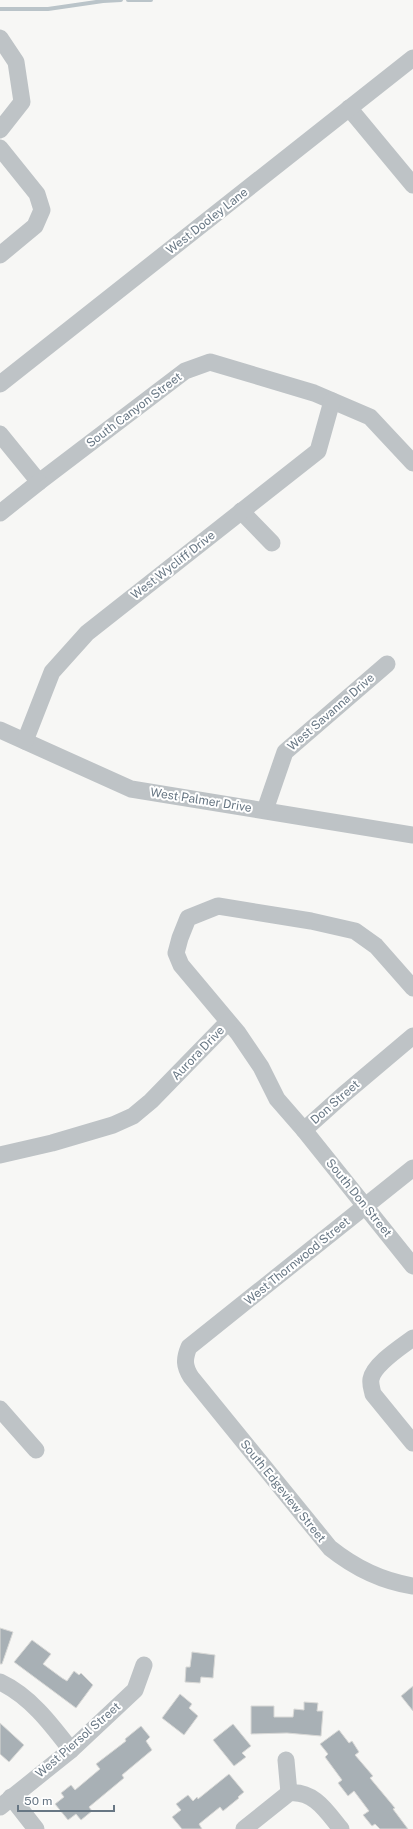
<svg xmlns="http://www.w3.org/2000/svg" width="413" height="1829" font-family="'Public Sans',sans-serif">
	<rect width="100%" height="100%" fill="#f7f7f5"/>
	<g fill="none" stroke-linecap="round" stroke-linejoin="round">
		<g stroke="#bac4c9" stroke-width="4">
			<path d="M 128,0 L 151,0"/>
			<path d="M 0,9 L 48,9 L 103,1 L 121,0"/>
		</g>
	</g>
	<g fill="#a8b0b5" stroke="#d9d9d7">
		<path d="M 0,1628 L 13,1632 L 2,1664 L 0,1664 Z"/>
		<path d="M 32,1640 L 51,1654 L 43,1664 L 62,1678 L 67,1681 L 74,1671 L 79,1675 L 81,1673 L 93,1685 L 76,1708 L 14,1662 Z"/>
		<path d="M 192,1652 L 215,1655 L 213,1678 L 201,1677 L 200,1683 L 185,1682 L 186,1667 L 190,1667 Z"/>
		<path d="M 413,1686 L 413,1711 L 401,1696 Z"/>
		<path d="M 180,1694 L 192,1704 L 189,1708 L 198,1716 L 184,1735 L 162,1718 Z"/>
		<path d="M 304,1702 L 318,1703 L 317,1711 L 323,1711 L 321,1736 L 287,1733 L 251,1734 L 251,1706 L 274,1706 L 274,1717 L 293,1717 L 294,1709 L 304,1710 Z"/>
		<path d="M 0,1723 L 24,1745 L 9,1762 L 0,1754 Z"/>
		<path d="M 233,1724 L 251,1746 L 242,1753 L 246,1757 L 234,1766 L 213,1740 Z"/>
		<path d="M 141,1726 L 150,1737 L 146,1741 L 152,1750 L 122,1775 L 124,1778 L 89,1807 L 92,1811 L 81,1820 L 76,1814 L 68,1820 L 55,1804 L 64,1797 L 61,1793 L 71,1785 L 75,1790 L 100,1769 L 96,1764 L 126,1741 L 125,1739 Z"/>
		<path d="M 339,1730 L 349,1743 L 352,1741 L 359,1752 L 355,1755 L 373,1776 L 370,1778 L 395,1808 L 393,1809 L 408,1829 L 380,1829 L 375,1824 L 372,1826 L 363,1815 L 369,1811 L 354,1791 L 348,1796 L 338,1783 L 342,1780 L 325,1757 L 328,1754 L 320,1744 Z"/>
		<path d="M 229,1774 L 244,1792 L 238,1797 L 239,1798 L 223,1811 L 220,1807 L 199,1824 L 202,1829 L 182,1829 L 172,1817 L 181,1810 L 176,1804 L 188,1795 L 193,1801 L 197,1797 L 198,1799 Z"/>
	</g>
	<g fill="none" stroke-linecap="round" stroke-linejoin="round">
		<g stroke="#bec3c6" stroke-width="17">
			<path d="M 0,38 L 16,62 L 22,102 L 0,130"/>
			<path d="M 349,108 L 413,185"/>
			<path d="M 0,148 L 37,194 L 42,210 L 35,226 L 0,255"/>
			<path d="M 0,384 L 413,58"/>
			<path d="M 0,434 L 39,482 L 185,371 L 210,362 L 314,393 L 370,417 L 413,463"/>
			<path d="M 241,511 L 272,543"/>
			<path d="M 0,513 L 39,482"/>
			<path d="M 0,730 L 131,789 L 413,835"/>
			<path d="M 25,741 L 52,672 L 87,633 L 318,451 L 332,401"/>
			<path d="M 265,810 L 285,752 L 387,664"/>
			<path d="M 413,988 L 376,946 L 355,931 L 311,921 L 218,906 L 188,918 L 180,938 L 176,953 L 181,965 L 238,1033 L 261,1067 L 277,1099 L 304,1130 L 343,1095 L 413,1036"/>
			<path d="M 304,1130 L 413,1266"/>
			<path d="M 0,1155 L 52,1143 L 113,1125 L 133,1116 L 151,1101 L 228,1022"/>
			<path d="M 413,1168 L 189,1347 C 184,1359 184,1366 191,1377 L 330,1548 C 355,1568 381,1581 413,1586"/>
			<path d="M 413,1338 C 401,1347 374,1364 371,1379 C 370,1384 372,1389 373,1394 L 413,1443"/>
			<path d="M 0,1409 L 36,1450"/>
			<path d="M 0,1682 C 30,1696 51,1724 71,1750"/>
			<path d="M 286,1760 L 289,1793"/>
			<path d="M 11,1797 L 36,1829"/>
			<path d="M 0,1807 L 71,1750 L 135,1690 L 144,1665"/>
			<path d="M 244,1829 L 289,1793 C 314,1790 327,1812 341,1829"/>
		</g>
	</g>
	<g text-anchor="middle" stroke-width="4" stroke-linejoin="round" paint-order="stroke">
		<g font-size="12" fill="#687784" stroke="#fff">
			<text transform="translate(207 221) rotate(-38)" y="4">West Dooley Lane</text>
			<text transform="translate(134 410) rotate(-37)" y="4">South Canyon Street</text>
			<text transform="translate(173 565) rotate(-38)" y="4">West Wycliff Drive</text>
			<text transform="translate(331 712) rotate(-41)" y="4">West Savanna Drive</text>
			<text transform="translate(201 800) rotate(9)" y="4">West Palmer Drive</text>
			<text transform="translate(198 1053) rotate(-46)" y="4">Aurora Drive</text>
			<text transform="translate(335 1102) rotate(-41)" y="4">Don Street</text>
			<text transform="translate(359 1198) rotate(51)" y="4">South Don Street</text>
			<text transform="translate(297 1261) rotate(-39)" y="4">West Thornwood Street</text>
			<text transform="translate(283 1491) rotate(51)" y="4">South Edgeview Street</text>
			<text transform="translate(78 1740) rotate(-41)" y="4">West Piersol Street</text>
		</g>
	</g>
	<path d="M18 1805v6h96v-6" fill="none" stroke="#687784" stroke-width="2"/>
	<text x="24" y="1805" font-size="12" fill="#687784" stroke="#ffffff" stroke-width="3" paint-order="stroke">50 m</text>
</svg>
